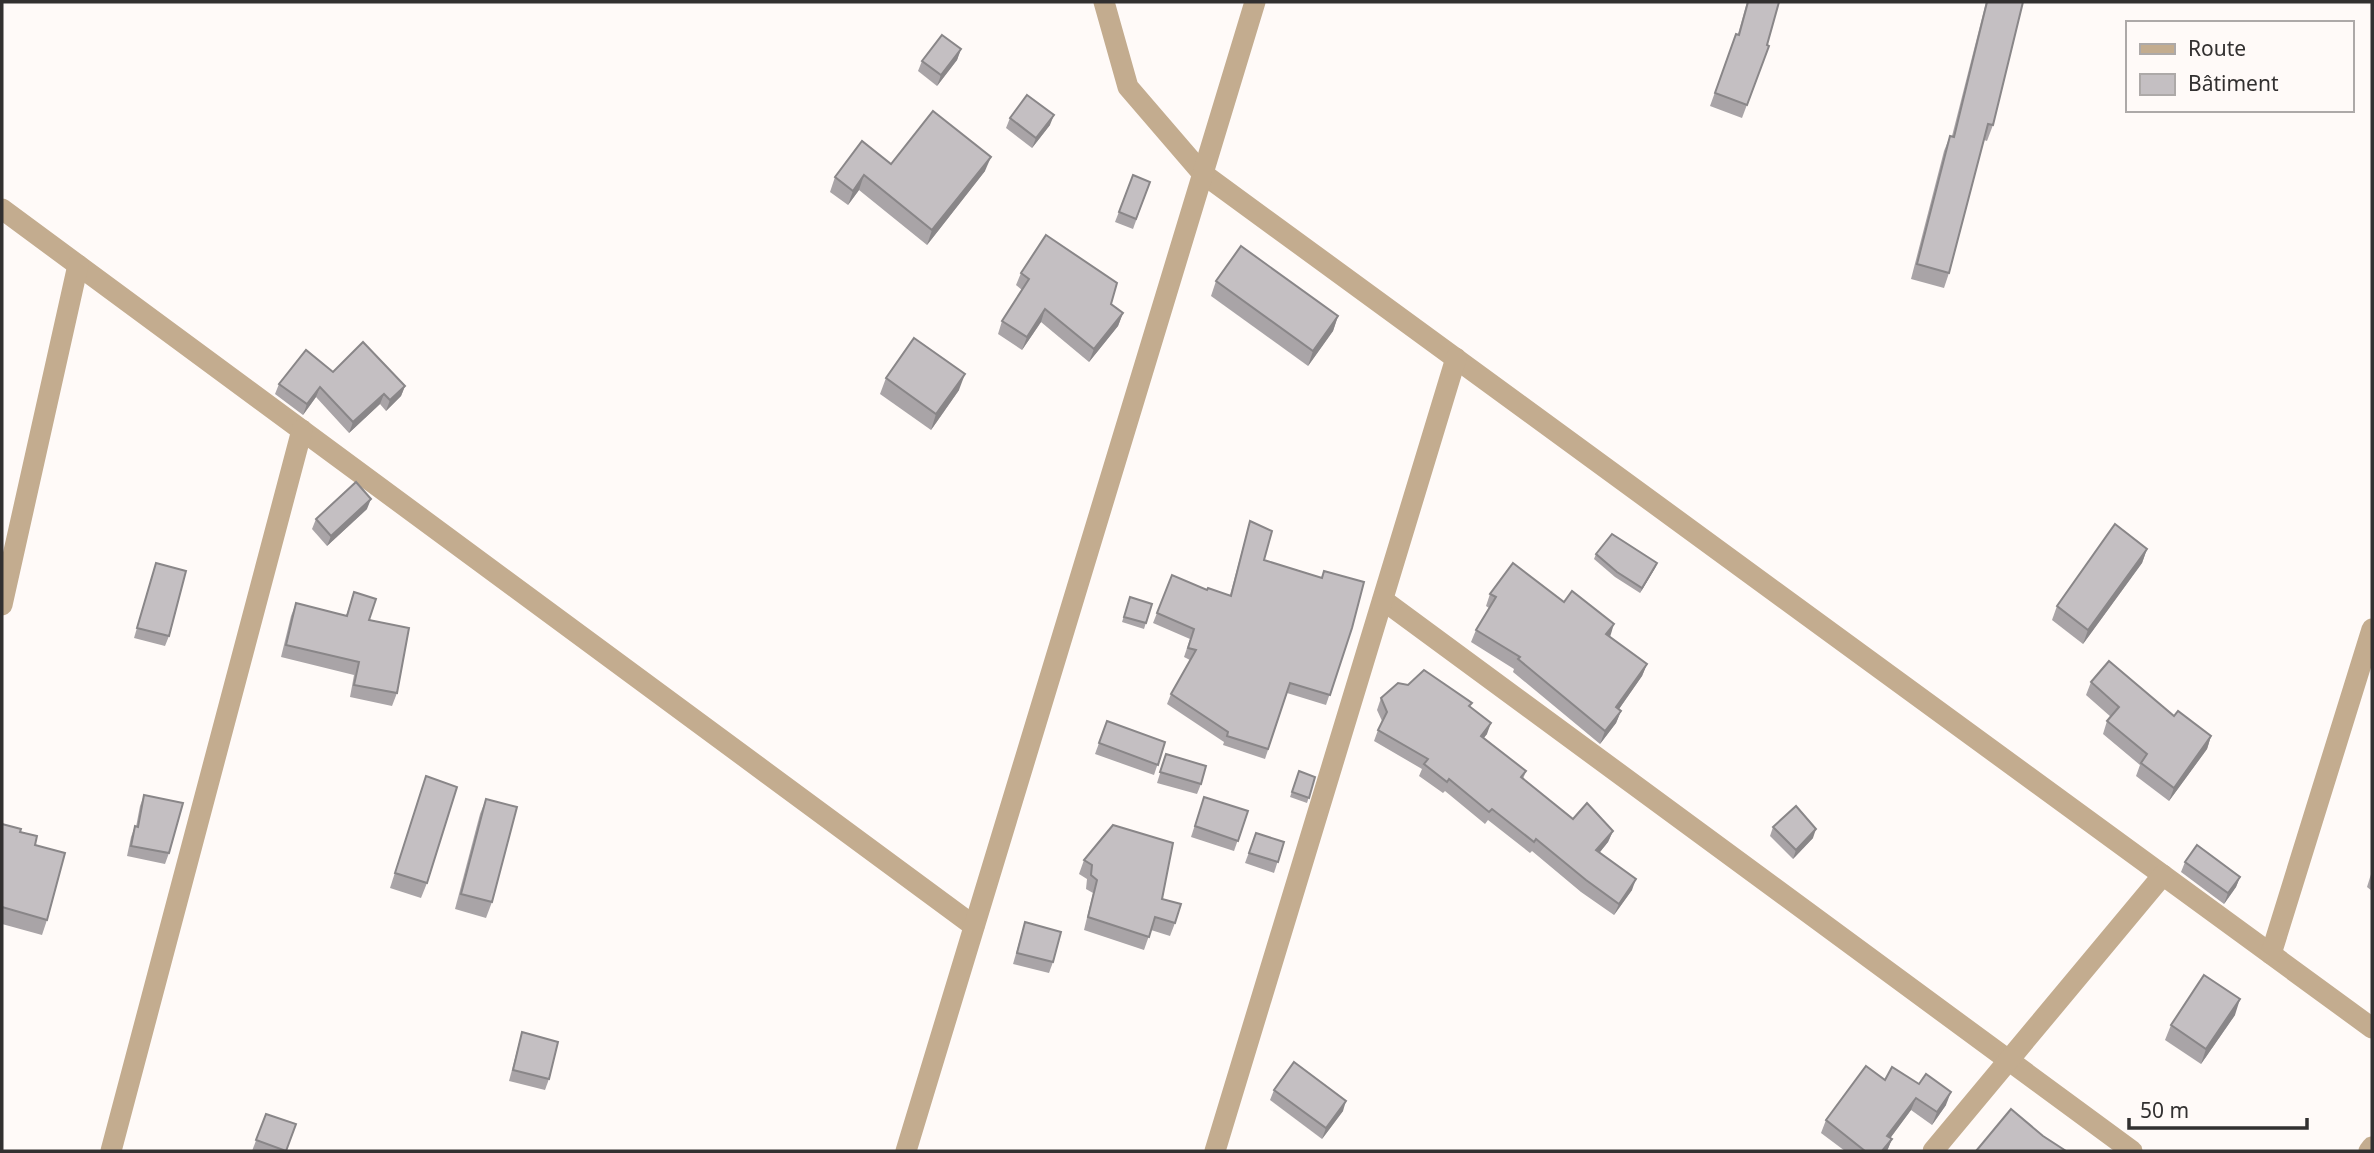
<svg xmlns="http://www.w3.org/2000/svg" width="2374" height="1153" font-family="'Noto Sans',sans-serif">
	<rect width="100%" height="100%" fill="#fffaf8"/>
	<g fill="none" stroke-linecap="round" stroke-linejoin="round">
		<g stroke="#c3ac8f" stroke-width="21">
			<path d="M 1104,2 L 1128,87 L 1202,173 L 2372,1028"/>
			<path d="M 2,209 L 974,926"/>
			<path d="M 1383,600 L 2132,1151"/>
			<path d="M 2,605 L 78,265"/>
			<path d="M 2271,954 L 2372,629"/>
			<path d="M 111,1151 L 302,430"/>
			<path d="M 906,1151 L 1255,2"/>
			<path d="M 1215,1151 L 1456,358"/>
			<path d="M 1933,1151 L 2163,875"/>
			<path d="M 2369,1151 L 2372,1147"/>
		</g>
	</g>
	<g fill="#a9a4a7">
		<path d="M 1747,2 L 1779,2 L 1767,45 L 1769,46 L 1742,118 L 1710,106 L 1736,34 L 1738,34 Z"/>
		<path d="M 1986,2 L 2023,2 L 1993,125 L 1987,141 L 1984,140 L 1949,273 L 1944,288 L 1911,279 L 1944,151 L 1950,136 L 1952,136 Z"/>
		<path d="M 961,49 L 957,60 L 937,86 L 918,71 L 922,61 Z"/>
		<path d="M 1010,118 L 1050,125 L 1032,148 L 1006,128 Z"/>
		<path d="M 891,164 L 985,171 L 927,245 L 859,190 L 848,205 L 830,192 L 835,177 Z"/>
		<path d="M 1133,175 L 1150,182 L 1133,229 L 1115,222 Z"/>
		<path d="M 1021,273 L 1111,304 L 1123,313 L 1118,326 L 1089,362 L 1041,322 L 1022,350 L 998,334 L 1002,321 L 1022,290 L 1016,285 Z"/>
		<path d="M 1216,281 L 1338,316 L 1333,331 L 1308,366 L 1211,296 Z"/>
		<path d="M 333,372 L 405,386 L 401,396 L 386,411 L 380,404 L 349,433 L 316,397 L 303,415 L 275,394 L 279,384 Z"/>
		<path d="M 886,378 L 959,390 L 931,430 L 880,394 Z"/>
		<path d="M 367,509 L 327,546 L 312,529 L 316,519 Z"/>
		<path d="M 1250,521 L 1264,560 L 1321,578 L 1324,571 L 1352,628 L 1326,705 L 1287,693 L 1265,759 L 1223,745 L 1224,742 L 1167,704 L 1171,694 L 1190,660 L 1184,657 L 1190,639 L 1153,623 L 1172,575 L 1207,590 L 1230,595 Z"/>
		<path d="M 2147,549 L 2142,563 L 2083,644 L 2052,620 L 2057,606 Z"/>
		<path d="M 1596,554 L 1657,563 L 1655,568 L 1640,593 L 1615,577 L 1594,559 Z"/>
		<path d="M 156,563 L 169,636 L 165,646 L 134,638 Z"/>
		<path d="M 354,592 L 369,620 L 397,693 L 392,706 L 350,697 L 354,675 L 281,657 L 291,616 L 296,603 L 346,616 Z"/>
		<path d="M 1490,594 L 1609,637 L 1647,664 L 1642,676 L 1619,709 L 1621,711 L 1616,723 L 1600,744 L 1513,672 L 1514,669 L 1471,642 L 1476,630 L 1489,608 L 1486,606 Z"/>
		<path d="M 1130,597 L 1152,604 L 1144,629 L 1122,622 Z"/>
		<path d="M 2091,682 L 2174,716 L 2211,736 L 2207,749 L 2169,801 L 2136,776 L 2140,765 L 2103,734 L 2107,721 L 2111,717 L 2086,695 Z"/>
		<path d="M 1381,698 L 1470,707 L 1487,734 L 1483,738 L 1526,771 L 1523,779 L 1573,819 L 1613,831 L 1608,842 L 1599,853 L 1632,890 L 1614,915 L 1581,892 L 1532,851 L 1530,853 L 1488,820 L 1485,824 L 1445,791 L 1443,793 L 1419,776 L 1422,769 L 1374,741 L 1378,730 L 1382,721 L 1377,710 Z"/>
		<path d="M 1107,721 L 1165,742 L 1154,775 L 1095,754 Z"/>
		<path d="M 1166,754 L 1201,784 L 1197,794 L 1157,783 Z"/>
		<path d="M 1299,771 L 1315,777 L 1307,803 L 1290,797 Z"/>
		<path d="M 426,776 L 427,883 L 421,898 L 390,888 Z"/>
		<path d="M 144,795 L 169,853 L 165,864 L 127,856 L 131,837 L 135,826 L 136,827 L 140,806 Z"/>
		<path d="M 1204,797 L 1248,811 L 1234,851 L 1191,837 Z"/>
		<path d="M 486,799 L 492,902 L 486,918 L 455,909 L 480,814 Z"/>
		<path d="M 2,824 L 20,832 L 35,845 L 47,920 L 42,935 L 2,924 Z"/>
		<path d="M 1773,827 L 1813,838 L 1793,859 L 1770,836 Z"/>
		<path d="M 1256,833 L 1284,842 L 1274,873 L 1245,863 Z"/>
		<path d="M 1084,860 L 1162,899 L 1175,923 L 1170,936 L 1151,930 L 1144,950 L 1084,930 L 1093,893 L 1086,889 L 1087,879 L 1079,874 Z"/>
		<path d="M 2185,862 L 2240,877 L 2236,887 L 2224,904 L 2181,872 Z"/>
		<path d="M 2372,871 L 2372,891 L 2367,887 Z"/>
		<path d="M 1025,922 L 1053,962 L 1049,973 L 1013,964 Z"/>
		<path d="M 2235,1015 L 2201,1064 L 2165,1040 L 2171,1025 Z"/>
		<path d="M 522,1032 L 549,1079 L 545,1090 L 509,1081 L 519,1043 Z"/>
		<path d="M 1885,1080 L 1946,1105 L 1932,1125 L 1911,1110 L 1890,1138 L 1892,1139 L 1887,1151 L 1845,1151 L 1821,1133 L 1826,1120 Z"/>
		<path d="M 1274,1090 L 1343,1111 L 1322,1139 L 1270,1100 Z"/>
		<path d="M 266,1114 L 286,1151 L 252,1151 Z"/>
	</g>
	<g fill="#898688">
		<path d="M 961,49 L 957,60 L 937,86 L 941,75 Z"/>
		<path d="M 1054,115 L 1050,125 L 1032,148 L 1036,138 Z"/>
		<path d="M 991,157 L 985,171 L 927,245 L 932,230 Z"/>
		<path d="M 864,175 L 859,190 L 848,205 L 853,191 Z"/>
		<path d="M 1045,309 L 1041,322 L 1022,350 L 1027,337 Z"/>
		<path d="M 1123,313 L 1118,326 L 1089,362 L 1094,349 Z"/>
		<path d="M 1338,316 L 1333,331 L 1308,366 L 1313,351 Z"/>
		<path d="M 965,374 L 959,390 L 931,430 L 936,414 Z"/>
		<path d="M 405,386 L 401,396 L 386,411 L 390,400 Z"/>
		<path d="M 320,387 L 316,397 L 303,415 L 307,404 Z"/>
		<path d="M 384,394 L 380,404 L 349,433 L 353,422 Z"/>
		<path d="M 371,499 L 367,509 L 327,546 L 331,536 Z"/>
		<path d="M 2147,549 L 2142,563 L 2083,644 L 2088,630 Z"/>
		<path d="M 1657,563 L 1655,568 L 1640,593 L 1642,588 Z"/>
		<path d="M 1614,624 L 1610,637 L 1606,634 Z"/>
		<path d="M 1647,664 L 1642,676 L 1612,719 L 1616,707 Z"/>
		<path d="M 1621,711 L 1616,723 L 1600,744 L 1605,731 Z"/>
		<path d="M 1491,723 L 1487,734 L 1477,747 L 1481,736 Z"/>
		<path d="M 2211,736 L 2207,749 L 2169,801 L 2174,788 Z"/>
		<path d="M 1816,829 L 1813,838 L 1793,859 L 1796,850 Z"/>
		<path d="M 1613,831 L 1608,842 L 1592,862 L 1596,850 Z"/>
		<path d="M 2240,877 L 2236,887 L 2224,904 L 2228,893 Z"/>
		<path d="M 1636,879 L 1632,890 L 1614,915 L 1619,904 Z"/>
		<path d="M 2240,999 L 2235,1015 L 2201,1064 L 2206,1049 Z"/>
		<path d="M 1951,1092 L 1946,1105 L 1932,1125 L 1937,1112 Z"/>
		<path d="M 1916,1098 L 1911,1110 L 1883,1148 L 1887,1136 Z"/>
		<path d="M 1346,1101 L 1343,1111 L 1322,1139 L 1326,1128 Z"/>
		<path d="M 1892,1139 L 1887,1151 L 1882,1151 Z"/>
	</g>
	<g fill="#c4bfc2" stroke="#898688" stroke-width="2">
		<path d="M 1748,2 L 1779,2 L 1767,45 L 1769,46 L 1747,105 L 1715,93 L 1736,34 L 1739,35 Z"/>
		<path d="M 1987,2 L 2023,2 L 1993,125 L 1988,124 L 1949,273 L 1917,264 L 1950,136 L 1954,137 Z"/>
		<path d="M 942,35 L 961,49 L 941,75 L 922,61 Z"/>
		<path d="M 1027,95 L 1054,115 L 1036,138 L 1010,118 Z"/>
		<path d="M 933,111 L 991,157 L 932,230 L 864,175 L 853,191 L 835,177 L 862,141 L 891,164 Z"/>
		<path d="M 1133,175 L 1150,182 L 1136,219 L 1119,212 Z"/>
		<path d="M 1046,235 L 1117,283 L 1111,304 L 1123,313 L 1094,349 L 1045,309 L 1027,337 L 1002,321 L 1029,279 L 1021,273 Z"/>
		<path d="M 1241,246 L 1338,316 L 1313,351 L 1216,281 Z"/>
		<path d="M 914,338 L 965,374 L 936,414 L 886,378 Z"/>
		<path d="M 363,342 L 405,386 L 390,400 L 384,394 L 353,422 L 320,387 L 307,404 L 279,384 L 306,350 L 333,372 Z"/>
		<path d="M 356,482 L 371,499 L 331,536 L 316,519 Z"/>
		<path d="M 1250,521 L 1272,531 L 1264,560 L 1322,578 L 1324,571 L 1364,582 L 1352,628 L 1330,695 L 1290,683 L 1268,749 L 1227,736 L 1228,732 L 1171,694 L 1196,650 L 1188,648 L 1194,629 L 1157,613 L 1172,575 L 1207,590 L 1208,588 L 1231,596 Z"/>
		<path d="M 2115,524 L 2147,549 L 2088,630 L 2057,606 Z"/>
		<path d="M 1612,534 L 1657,563 L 1642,588 L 1617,572 L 1596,554 Z"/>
		<path d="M 156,563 L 186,571 L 169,636 L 137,628 Z"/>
		<path d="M 1513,563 L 1564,602 L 1572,591 L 1614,624 L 1606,634 L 1647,664 L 1616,707 L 1621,711 L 1605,731 L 1518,659 L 1520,657 L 1476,630 L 1496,597 L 1490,594 Z"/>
		<path d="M 354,592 L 376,599 L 369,620 L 409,628 L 397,693 L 354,685 L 359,662 L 286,645 L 296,603 L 347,616 Z"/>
		<path d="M 1130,597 L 1152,604 L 1146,623 L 1124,617 Z"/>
		<path d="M 2109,661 L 2174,716 L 2178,711 L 2211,736 L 2174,788 L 2141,763 L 2147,754 L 2107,721 L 2119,707 L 2091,682 Z"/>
		<path d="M 1424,670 L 1472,703 L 1469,706 L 1491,723 L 1481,736 L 1526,771 L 1521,777 L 1573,819 L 1587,803 L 1613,831 L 1596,850 L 1636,879 L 1619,904 L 1586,880 L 1536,839 L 1534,842 L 1492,809 L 1489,812 L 1449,779 L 1447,782 L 1424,764 L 1428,759 L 1378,730 L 1387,712 L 1381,698 L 1398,683 L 1408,685 Z"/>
		<path d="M 1107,721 L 1165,742 L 1158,765 L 1099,743 Z"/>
		<path d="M 1166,754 L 1206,766 L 1201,784 L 1160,772 Z"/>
		<path d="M 1299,771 L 1315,777 L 1309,798 L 1292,792 Z"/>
		<path d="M 426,776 L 457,787 L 427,883 L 395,873 Z"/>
		<path d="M 144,795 L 183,803 L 169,853 L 131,846 L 135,826 L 138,827 Z"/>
		<path d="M 1204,797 L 1248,811 L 1238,841 L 1195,826 Z"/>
		<path d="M 486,799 L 517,807 L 492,902 L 461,894 Z"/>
		<path d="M 1796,806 L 1816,829 L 1796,850 L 1773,827 Z"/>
		<path d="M 2,824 L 21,829 L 20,832 L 37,836 L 35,845 L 65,853 L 47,920 L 2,907 Z"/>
		<path d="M 1113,825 L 1173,843 L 1162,899 L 1181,904 L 1175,923 L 1155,917 L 1149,937 L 1088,917 L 1097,880 L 1091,875 L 1092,865 L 1084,860 Z"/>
		<path d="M 1256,833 L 1284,842 L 1278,862 L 1249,853 Z"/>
		<path d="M 2197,845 L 2240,877 L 2228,893 L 2185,862 Z"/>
		<path d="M 1025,922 L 1061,932 L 1053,962 L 1017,953 Z"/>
		<path d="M 2204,975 L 2240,999 L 2206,1049 L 2171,1025 Z"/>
		<path d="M 522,1032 L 558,1042 L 549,1079 L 513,1070 Z"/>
		<path d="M 1294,1062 L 1346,1101 L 1326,1128 L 1274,1090 Z"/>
		<path d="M 1866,1066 L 1885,1080 L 1892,1067 L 1919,1084 L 1926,1074 L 1951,1092 L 1937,1112 L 1916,1098 L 1887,1136 L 1892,1139 L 1882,1151 L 1865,1151 L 1826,1120 Z"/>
		<path d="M 2011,1109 L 2043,1136 L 2066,1151 L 1976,1151 Z"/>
		<path d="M 266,1114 L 296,1124 L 286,1151 L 256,1140 Z"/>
	</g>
	<rect width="2374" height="1153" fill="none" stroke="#323030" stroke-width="7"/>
	<rect x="2126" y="21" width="228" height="91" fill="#fffaf8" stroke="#ada9a8" stroke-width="2"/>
	<rect x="2140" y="44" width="35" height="10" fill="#c3ac8f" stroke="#ada9a8" stroke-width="2"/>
	<text x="2188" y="56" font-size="21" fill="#323030">Route</text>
	<rect x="2140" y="74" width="35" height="21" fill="#c4bfc2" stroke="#ada9a8" stroke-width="2"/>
	<text x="2188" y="91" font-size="21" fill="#323030">Bâtiment</text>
	<path d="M2129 1118v10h178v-10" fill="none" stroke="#323030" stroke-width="3.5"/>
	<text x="2140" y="1118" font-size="21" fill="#323030" stroke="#fffaf8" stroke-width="5" paint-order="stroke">50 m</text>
</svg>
